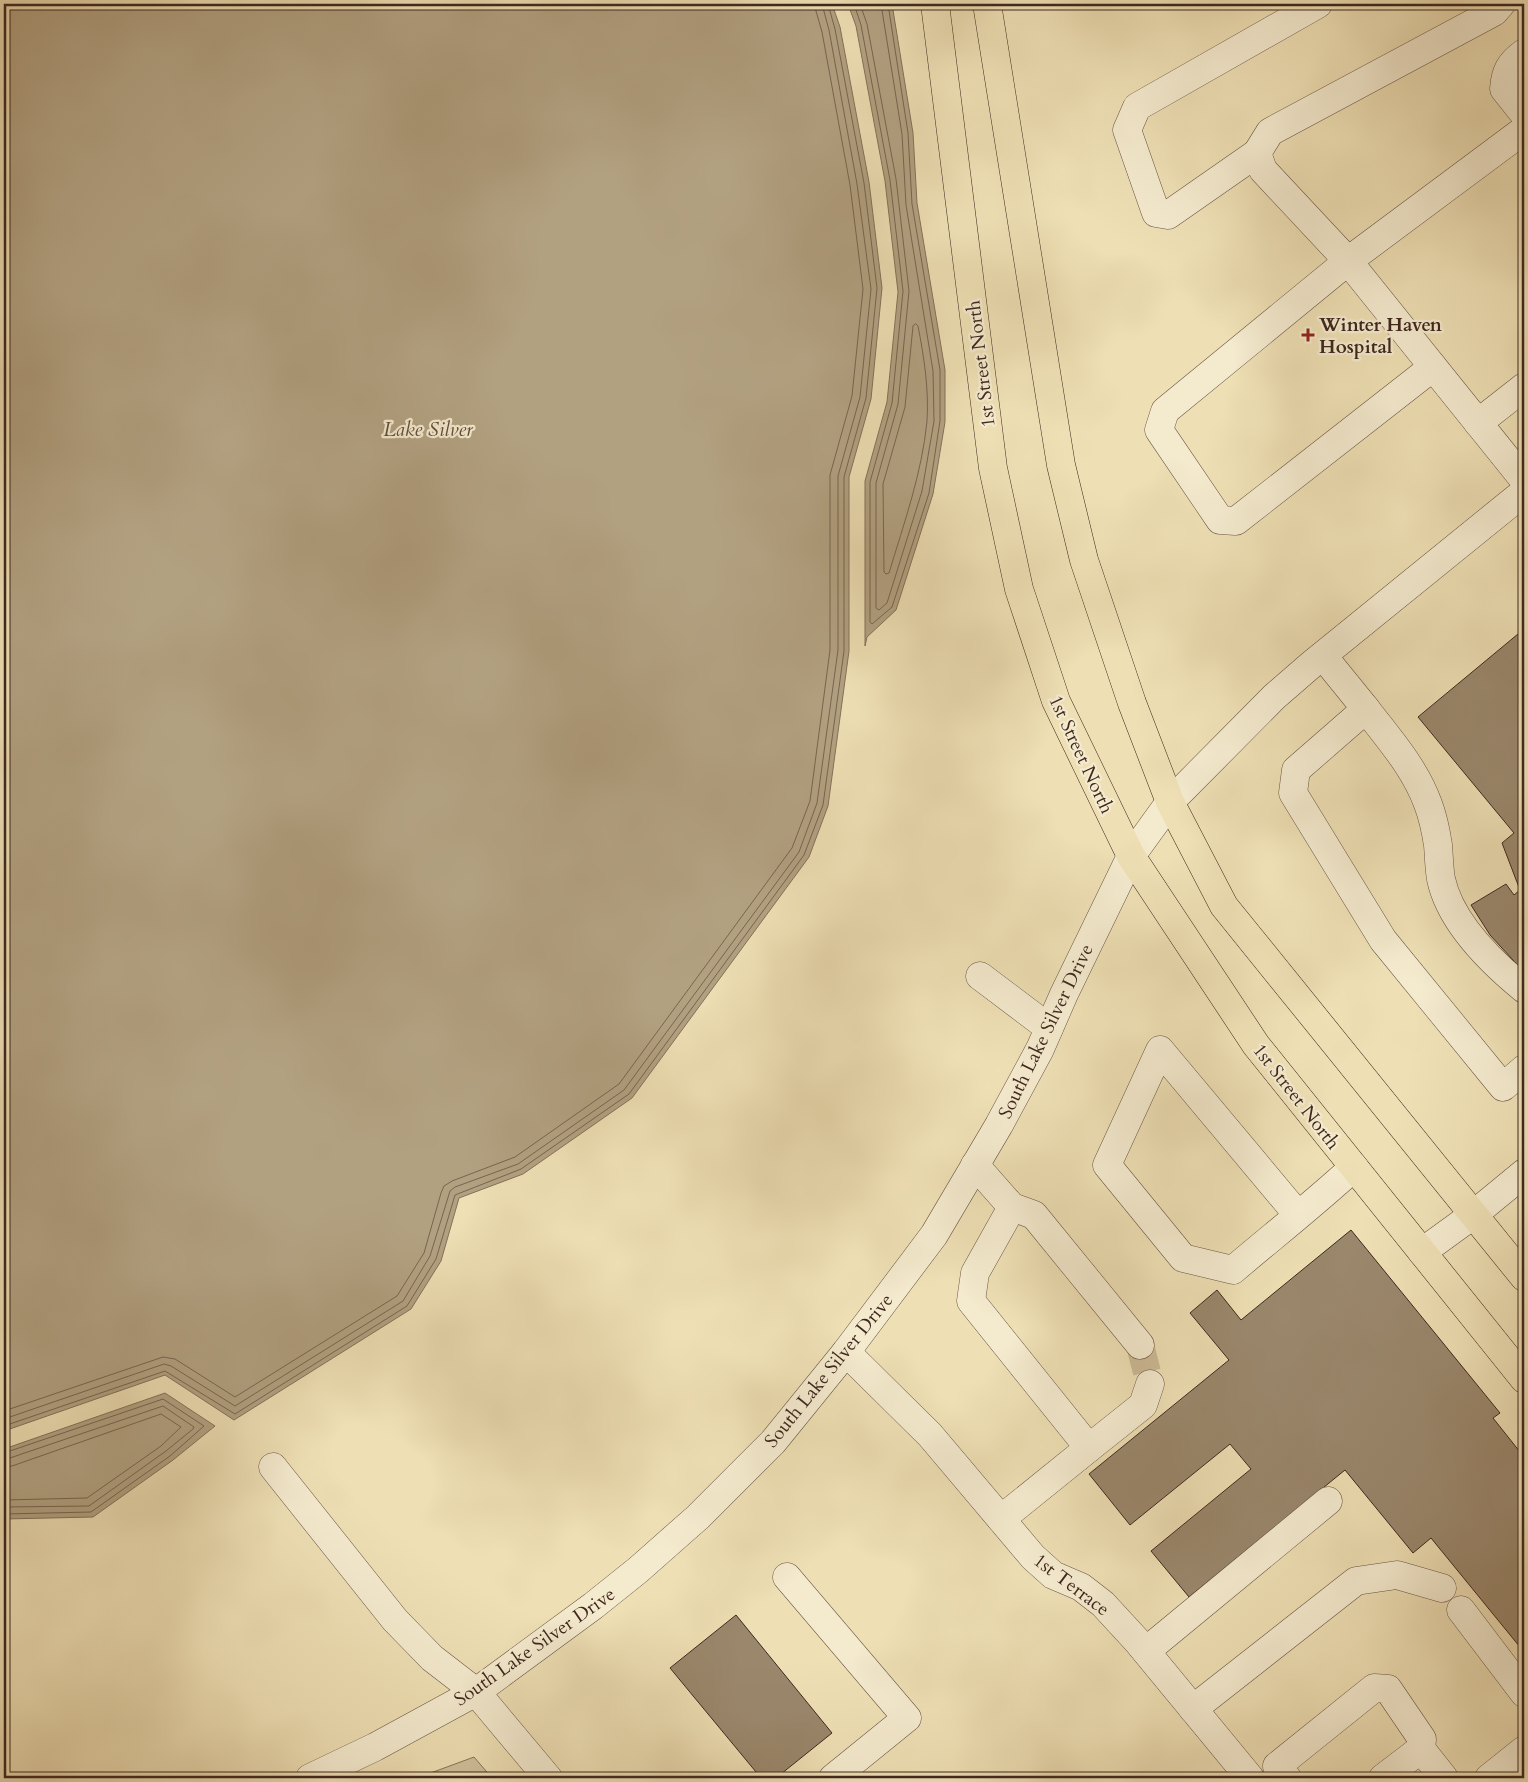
<svg xmlns="http://www.w3.org/2000/svg" width="1528" height="1782" font-family="Cardo,serif">
	<rect width="100%" height="100%" fill="#eedfb4"/>
	<filter id="stains"><feTurbulence type="fractalNoise" baseFrequency=".004" numOctaves="4"/><feColorMatrix values="0 0 0 0 .2 0 0 0 0 .09 0 0 0 0 .02 0 0 0 .5 -.17"/></filter>
	<radialGradient id="worn" r=".72"><stop offset=".6" stop-color="#630" stop-opacity="0"/><stop offset="1" stop-color="#630" stop-opacity=".3"/></radialGradient>
	<path fill="#d0c09a" stroke="#87745c" d="M 474,1757 L 492,1778 L 417,1778 Z"/>
	<g fill="#b2a181" stroke="#847159">
		<path d="M 4,4 L 832,4 L 840,27 L 869,182 L 882,288 L 871,399 L 849,477 L 849,651 L 828,806 L 809,857 L 632,1098 L 523,1174 L 459,1198 L 441,1261 L 411,1309 L 234,1420 L 165,1375 L 4,1431 Z"/>
		<path d="M 848,4 L 892,4 L 913,133 L 917,203 L 945,370 L 945,422 L 933,494 L 896,610 L 867,637 L 865,646 L 865,481 L 887,402 L 898,292 L 885,181 L 856,26 Z"/>
		<path d="M 165,1393 L 215,1426 L 173,1460 L 93,1517 L 4,1519 L 4,1449 Z"/>
	</g>
	<g fill="none" stroke-linecap="round" stroke-linejoin="round">
		<g stroke="#786450" stroke-width="1">
			<path d="M 854,4 L 861,25 L 890,180 L 903,291 L 892,403 L 870,482 L 870,622 L 872,624 L 892,607 L 929,493 L 940,421 L 940,370 L 912,204 L 908,133 L 888,4"/>
			<path d="M 860,4 L 867,24 L 896,179 L 909,291 L 898,404 L 876,483 L 876,608 L 879,610 L 887,603 L 922,491 L 934,421 L 933,371 L 906,205 L 902,134 L 881,4"/>
			<path d="M 916,324 L 918,326 C 924,357 929,389 927,421 C 922,473 904,523 889,573 L 886,574 L 884,572 L 883,484 L 905,407 L 913,326 Z"/>
			<path d="M 4,1411 L 163,1357 L 175,1359 L 235,1397 L 397,1296 L 424,1253 L 441,1193 L 444,1186 L 452,1181 L 515,1157 L 619,1084 L 792,848 L 810,801 L 830,650 L 830,475 L 852,396 L 863,289 L 850,185 L 822,32 L 814,4"/>
			<path d="M 4,1419 L 164,1364 L 171,1366 L 235,1406 L 403,1301 L 430,1256 L 450,1191 L 455,1187 L 518,1164 L 624,1090 L 799,852 L 817,803 L 838,650 L 838,476 L 860,397 L 871,289 L 857,184 L 829,30 L 822,4"/>
			<path d="M 4,1426 L 165,1371 L 235,1414 L 407,1306 L 436,1259 L 455,1195 L 521,1169 L 629,1094 L 804,855 L 823,805 L 844,651 L 844,477 L 866,398 L 877,288 L 864,183 L 835,29 L 828,4"/>
			<path d="M 4,1453 L 163,1399 L 204,1426 L 170,1456 L 91,1512 L 4,1514"/>
			<path d="M 4,1460 L 163,1406 L 194,1427 L 193,1429 L 166,1451 L 89,1506 L 4,1507"/>
			<path d="M 4,1467 L 12,1466 L 161,1414 L 181,1427 L 161,1446 L 87,1498 L 4,1500"/>
		</g>
	</g>
	<g fill="#9a876c" stroke="#3e281e">
		<path d="M 1524,629 L 1524,972 L 1490,935 L 1471,905 L 1506,884 L 1514,895 L 1520,890 L 1502,843 L 1514,833 L 1418,717 Z"/>
		<path d="M 1351,1230 L 1500,1413 L 1493,1418 L 1524,1457 L 1524,1461 L 1518,1467 L 1524,1475 L 1524,1652 L 1431,1538 L 1413,1553 L 1345,1470 L 1189,1597 L 1151,1551 L 1251,1469 L 1230,1444 L 1130,1525 L 1089,1474 L 1229,1360 L 1190,1313 L 1217,1290 L 1241,1320 Z"/>
		<path d="M 736,1615 L 832,1733 L 776,1778 L 761,1778 L 670,1668 Z"/>
	</g>
	<g fill="none" stroke-linecap="round" stroke-linejoin="round">
		<path stroke="#cbba96" stroke-width="28" stroke-dasharray="28 14" stroke-linecap="butt" d="M 1140,1345 L 1150,1384"/>
		<defs>
			<g id="minor">
				<path d="M 1318,4 L 1137,107 L 1127,130 L 1156,213 L 1168,215 L 1257,153 L 1270,132 L 1494,12 L 1501,4"/>
				<path d="M 1524,53 C 1510,63 1505,72 1504,89 L 1524,114"/>
				<path d="M 1257,153 L 1263,170 L 1348,261 L 1524,480"/>
				<path d="M 1433,367 L 1236,521 L 1220,520 L 1159,430 L 1165,411 L 1348,261 L 1524,130"/>
				<path d="M 1478,423 L 1524,387"/>
				<path d="M 1323,656 L 1366,709 L 1296,770 L 1293,793 L 1383,940 L 1503,1087 L 1524,1069"/>
				<path d="M 1366,709 C 1389,739 1415,768 1428,804 C 1433,817 1436,832 1438,845 C 1439,856 1439,868 1441,879 C 1450,922 1491,962 1524,989"/>
				<path d="M 980,976 L 1049,1028"/>
				<path d="M 975,1165 L 1012,1207 L 1034,1215 L 1140,1345"/>
				<path d="M 1298,1215 L 1160,1050 L 1107,1165 L 1183,1258 L 1233,1270 C 1273,1236 1315,1203 1354,1167"/>
				<path d="M 1422,1252 L 1473,1215 L 1524,1173"/>
				<path d="M 846,1352 L 930,1435 L 1033,1557 L 1053,1575 L 1081,1587 L 1103,1604 L 1138,1642 L 1250,1778"/>
				<path d="M 1089,1448 L 1143,1405 L 1150,1384"/>
				<path d="M 273,1467 L 395,1620 L 432,1658 L 476,1692 L 548,1778"/>
				<path d="M 1001,1519 L 1089,1448 L 971,1301 L 975,1273 L 1012,1207"/>
				<path d="M 787,1577 L 907,1718 L 833,1778"/>
				<path d="M 1461,1610 L 1524,1693"/>
				<path d="M 1146,1651 L 1328,1501"/>
				<path d="M 1193,1709 L 1356,1581 L 1397,1575 L 1442,1588"/>
				<path d="M 310,1778 L 375,1747 L 476,1692 L 593,1606 L 638,1570 L 698,1517 L 773,1442 L 846,1352 L 934,1235 L 999,1125 L 1040,1049 L 1064,994 L 1131,856 L 1170,802 L 1274,697 L 1312,664 L 1524,492"/>
				<path d="M 1287,1778 L 1277,1766 L 1374,1688 L 1388,1689 L 1422,1739 L 1421,1749 L 1444,1778"/>
				<path d="M 1383,1778 L 1421,1749"/>
				<path d="M 1489,1778 L 1524,1750"/>
			</g>
			<g id="major">
				<path d="M 935,4 L 993,468 L 1019,589 L 1056,701 L 1131,856 L 1256,1045 L 1524,1379"/>
				<path d="M 987,4 L 1061,465 L 1084,560 L 1132,703 L 1170,802 L 1224,906 L 1524,1277"/>
			</g>
		</defs>
		<use href="#minor" stroke="#6a5644" stroke-width="29"/>
		<use href="#major" stroke="#3e281e" stroke-width="29"/>
		<use href="#minor" stroke="#f4eace" stroke-width="28"/>
		<use href="#major" stroke="#eedfb4" stroke-width="28"/>
	</g>
	<path fill="#8f2418" stroke="#f4eace" stroke-width="2" d="M1305.5 327.5h5v5h5v5h-5v5h-5v-5h-5v-5h5z"/>
	<g text-anchor="middle" stroke-width="4.5" stroke-linejoin="round" paint-order="stroke">
		<g font-size="19" font-weight="bold" fill="#3e281e" stroke="#f4eace" text-anchor="start">
			<text x="1319" y="331">Winter Haven<tspan x="1319" dy="22">Hospital</tspan></text>
		</g>
		<g font-size="19" fill="#3e281e" stroke="#f4eace">
			<text transform="translate(980 364) rotate(-97)" y="7">1st Street North</text>
			<text transform="translate(1082 754) rotate(65)" y="7">1st Street North</text>
			<text transform="translate(1045 1031) rotate(-64)" y="7">South Lake Silver Drive</text>
			<text transform="translate(1297 1096) rotate(52)" y="7">1st Street North</text>
			<text transform="translate(828 1370) rotate(-51)" y="7">South Lake Silver Drive</text>
			<text transform="translate(1072 1584) rotate(37)" y="7">1st Terrace</text>
			<text transform="translate(534 1646) rotate(-35)" y="7">South Lake Silver Drive</text>
		</g>
		<g font-size="20" font-style="italic" fill="#614c3c" stroke="#f4eace">
			<text x="428" y="436">Lake Silver</text>
		</g>
	</g>
	<rect width="1528" height="1782" fill="none" stroke="#eedfb4" stroke-width="20"/>
	<rect x="5" y="5" width="1518" height="1772" fill="none" stroke="#3e281e" stroke-width="2.5"/>
	<rect x="10" y="10" width="1508" height="1762" fill="none" stroke="#3e281e"/>
	<rect width="100%" height="100%" filter="url(#stains)"/>
	<rect width="100%" height="100%" fill="url(#worn)"/>
</svg>
